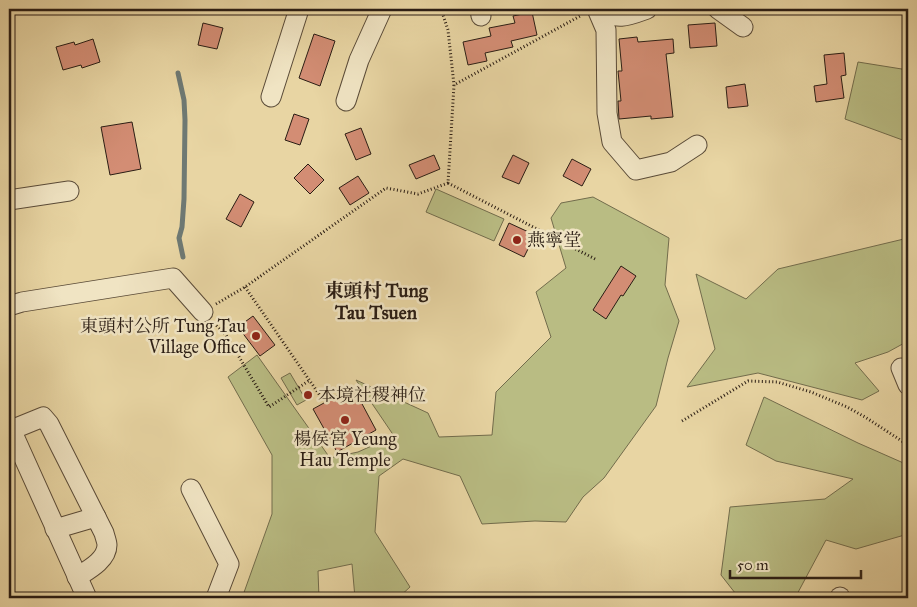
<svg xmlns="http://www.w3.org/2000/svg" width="917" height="607" font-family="'IM FELL Great Primer','Noto Serif SC',serif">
	<rect width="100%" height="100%" fill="#e8d5a3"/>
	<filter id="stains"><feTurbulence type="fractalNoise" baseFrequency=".004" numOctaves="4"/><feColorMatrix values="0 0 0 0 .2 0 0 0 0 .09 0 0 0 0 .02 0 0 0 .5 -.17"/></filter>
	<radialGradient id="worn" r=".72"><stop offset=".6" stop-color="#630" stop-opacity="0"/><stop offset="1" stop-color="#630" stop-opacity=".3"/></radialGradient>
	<g fill="#b9bc83" stroke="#726c4c">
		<path d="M 858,62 L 908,70 L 908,142 L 845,119 Z"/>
		<path d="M 436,189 L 504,219 L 494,241 L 426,212 Z"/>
		<path d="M 593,197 L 669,238 L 665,285 L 679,321 L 668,358 L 656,406 L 604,478 L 583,497 L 566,522 L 535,521 L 482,524 L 460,476 L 403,459 L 379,476 L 375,532 L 410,587 L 398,598 L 355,598 L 352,564 L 318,571 L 319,598 L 242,598 L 272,514 L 272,455 L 228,377 L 257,355 L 330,458 L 358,452 L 394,436 L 356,380 L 428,413 L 439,437 L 492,435 L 496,392 L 551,337 L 536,292 L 566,268 L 551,218 L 561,203 Z"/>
		<path d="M 908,238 L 908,341 L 888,352 L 855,363 L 879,391 L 862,400 L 758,373 L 687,387 L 715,349 L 696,274 L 746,299 L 778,269 Z"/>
		<path d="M 290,373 L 306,400 L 297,405 L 281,378 Z"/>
		<path d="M 764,397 L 858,443 L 908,465 L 908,534 L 856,549 L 826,540 L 795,598 L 739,598 L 721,575 L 730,507 L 825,499 L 853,479 L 776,461 L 746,445 Z"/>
	</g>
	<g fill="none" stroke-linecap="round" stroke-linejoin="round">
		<path stroke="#6e7973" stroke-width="5" d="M 178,73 L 184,100 L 185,120 L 184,199 L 182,227 L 179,238 L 183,257"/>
	</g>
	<g fill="#d38d74" stroke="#2a1d14">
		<path d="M 532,12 L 537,35 L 511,41 L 513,47 L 485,53 L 487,61 L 468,65 L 463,42 L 491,36 L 489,28 L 515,23 L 513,16 Z"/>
		<path d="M 203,23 L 223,28 L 217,49 L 198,45 Z"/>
		<path d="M 715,23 L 717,46 L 690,48 L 688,25 Z"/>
		<path d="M 314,34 L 335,41 L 320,86 L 299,78 Z"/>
		<path d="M 637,37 L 638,42 L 673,39 L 674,53 L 666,54 L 673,117 L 651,119 L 651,116 L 619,119 L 618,101 L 621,101 L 618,71 L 622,71 L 619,39 Z"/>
		<path d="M 93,39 L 100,62 L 82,68 L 81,65 L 63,70 L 56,47 L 74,42 L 75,45 Z"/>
		<path d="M 844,53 L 846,75 L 841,76 L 844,98 L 816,102 L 814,86 L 827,84 L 824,55 Z"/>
		<path d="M 745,84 L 748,106 L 728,108 L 726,87 Z"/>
		<path d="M 294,114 L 309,119 L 300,145 L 285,140 Z"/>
		<path d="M 132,122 L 141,169 L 110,175 L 101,127 Z"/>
		<path d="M 361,128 L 371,154 L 356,160 L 345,134 Z"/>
		<path d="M 434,155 L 440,169 L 416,179 L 409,165 Z"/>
		<path d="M 513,155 L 529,163 L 519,184 L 502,177 Z"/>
		<path d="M 572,159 L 591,169 L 582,186 L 563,176 Z"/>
		<path d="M 308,164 L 324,180 L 310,194 L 294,178 Z"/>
		<path d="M 358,176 L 369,193 L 350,205 L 339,188 Z"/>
		<path d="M 240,194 L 254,202 L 241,227 L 226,219 Z"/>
		<path d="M 509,223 L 535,235 L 524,257 L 499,245 Z"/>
		<path d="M 621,266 L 636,276 L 623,296 L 621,295 L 606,319 L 593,310 Z"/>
		<path d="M 253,316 L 275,345 L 260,356 L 238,327 Z"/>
		<path d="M 353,387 L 376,430 L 337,452 L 313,409 Z"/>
	</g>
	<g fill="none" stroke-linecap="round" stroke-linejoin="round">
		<defs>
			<g id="minor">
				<path d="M 480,9 L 481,16"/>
				<path d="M 597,9 L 606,30 L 607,113 L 612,142 L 636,170 L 671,162 L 697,145"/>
				<path d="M 599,9 C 617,21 628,16 647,9"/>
				<path d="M 718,9 L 743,27"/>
				<path d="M 271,97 L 299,9"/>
				<path d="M 346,101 L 359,60 L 382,9"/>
				<path d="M 9,200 L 69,191"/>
				<path d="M 9,306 L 22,302 L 173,278 L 203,312"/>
				<path d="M 901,368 L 908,385"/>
				<path d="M 9,425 L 87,598"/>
				<path d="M 11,430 L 43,417 L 49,424 L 104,533 C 105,537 107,542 107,545 C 107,560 88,570 77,577"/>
				<path d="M 191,489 L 229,564 L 216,598"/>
				<path d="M 55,529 L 96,517"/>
				<path d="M 840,597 L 840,598"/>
			</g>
		</defs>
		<use href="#minor" stroke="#5a4b38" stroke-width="21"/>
		<g stroke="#2a1d14" stroke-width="3" stroke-dasharray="1 2.5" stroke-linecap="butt">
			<path d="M 441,9 L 448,30 L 454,85"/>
			<path d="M 448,183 L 597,260"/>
			<path d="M 245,287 L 321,397"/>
			<path d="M 216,304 L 245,287 L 386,188 L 418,194 L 448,183 L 454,85 L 582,15"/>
			<path d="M 214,323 L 226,335 L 269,407 L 310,380"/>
			<path d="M 682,421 L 748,381 L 777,382 L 811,392 L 847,407 L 865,417 L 908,445"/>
		</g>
		<use href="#minor" stroke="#f0e4c3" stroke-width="19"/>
	</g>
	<g fill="#8f2418" stroke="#f0e4c3" stroke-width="2">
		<circle cx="517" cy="240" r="5"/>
		<circle cx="256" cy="336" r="5"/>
		<circle cx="308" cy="395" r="5"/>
		<circle cx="345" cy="420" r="5"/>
	</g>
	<g text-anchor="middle" stroke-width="5" stroke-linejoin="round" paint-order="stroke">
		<g font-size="18" fill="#2a1d14" stroke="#f0e4c3" text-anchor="start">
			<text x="527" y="246">燕寧堂</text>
			<text x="246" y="332" text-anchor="end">東頭村公所 Tung Tau<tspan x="246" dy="21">Village Office</tspan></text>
			<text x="318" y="401">本境社稷神位</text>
			<text x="345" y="445" text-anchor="middle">楊侯宮 Yeung<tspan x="345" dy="21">Hau Temple</tspan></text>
		</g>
		<g font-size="19" font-weight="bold" fill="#2a1d14" stroke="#f0e4c3">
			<text x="376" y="297">東頭村 Tung<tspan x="376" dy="22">Tau Tsuen</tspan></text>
		</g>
	</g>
	<rect width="917" height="607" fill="none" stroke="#e8d5a3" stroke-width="30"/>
	<rect x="10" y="10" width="897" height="587" fill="none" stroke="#2a1d14" stroke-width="2.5"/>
	<rect x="15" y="15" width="887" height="577" fill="none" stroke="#2a1d14"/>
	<path d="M730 570v8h131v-8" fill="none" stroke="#2a1d14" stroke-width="2.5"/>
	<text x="737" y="570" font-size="15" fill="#2a1d14" stroke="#f0e4c3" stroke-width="4" paint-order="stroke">50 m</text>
	<rect width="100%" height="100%" filter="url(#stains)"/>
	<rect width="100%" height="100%" fill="url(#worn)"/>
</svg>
